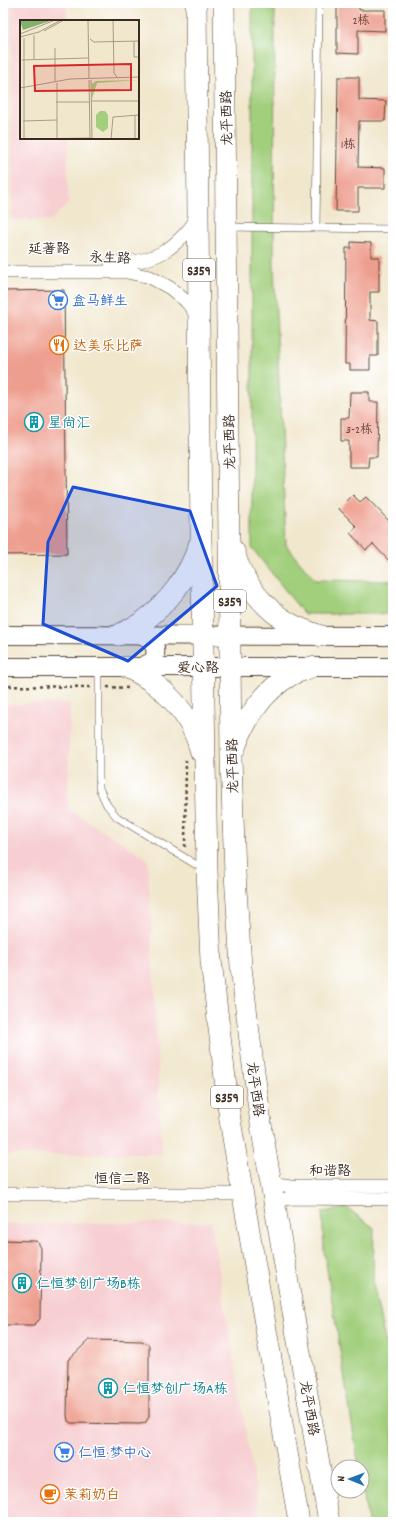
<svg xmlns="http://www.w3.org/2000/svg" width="396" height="1525" font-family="Dekko,'LXGW WenKai TC',sans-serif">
	<rect width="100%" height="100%" fill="#fff"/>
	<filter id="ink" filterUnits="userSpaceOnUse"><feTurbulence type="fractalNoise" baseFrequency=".025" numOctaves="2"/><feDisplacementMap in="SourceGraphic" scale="8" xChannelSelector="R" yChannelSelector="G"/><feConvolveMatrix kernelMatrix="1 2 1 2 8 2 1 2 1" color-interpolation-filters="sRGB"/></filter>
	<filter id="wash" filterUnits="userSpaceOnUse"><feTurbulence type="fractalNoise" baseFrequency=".012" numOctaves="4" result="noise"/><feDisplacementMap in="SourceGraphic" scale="16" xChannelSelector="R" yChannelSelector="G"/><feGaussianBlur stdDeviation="0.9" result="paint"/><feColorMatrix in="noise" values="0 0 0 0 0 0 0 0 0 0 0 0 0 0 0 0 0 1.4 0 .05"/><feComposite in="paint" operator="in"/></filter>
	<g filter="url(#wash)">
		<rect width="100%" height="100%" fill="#f1e7cd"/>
		<g fill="#f7cfd2">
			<path d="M 11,3 L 67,3 L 67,21 L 21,21 L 21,138 L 68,138 L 68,204 L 51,220 L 12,220 Z"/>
			<path d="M 70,703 L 68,809 L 148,859 L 162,1154 L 3,1155 L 3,704 Z"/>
			<path d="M 211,1222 L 261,1522 L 3,1522 L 3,1224 Z"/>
		</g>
		<g fill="#a1cf7c" stroke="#6e7c4d">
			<path d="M 252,3 L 275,3 L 274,266 L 286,545 L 315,580 L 393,581 L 393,614 L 304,614 L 252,548 Z"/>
			<path d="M 347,1208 L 374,1228 L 373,1283 L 393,1380 L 393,1522 L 368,1522 L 362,1485 L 362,1467 L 359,1467 L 324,1251 L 322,1212 Z"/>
		</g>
		<g id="blocks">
			<g fill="#ee9e8e">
				<path d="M 337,3 L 359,3 L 359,10 L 385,10 L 385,31 L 358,30 L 358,54 L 337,53 Z"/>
				<path d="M 338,77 L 359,77 L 359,100 L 386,101 L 385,121 L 359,121 L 358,167 L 385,168 L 385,188 L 358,188 L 358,211 L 336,211 Z"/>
				<path d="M 351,242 L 371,243 L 371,257 L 379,257 L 379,292 L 370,292 L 370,320 L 378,321 L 378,356 L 370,356 L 370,370 L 350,370 L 350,364 L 345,364 L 346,248 L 351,248 Z"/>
				<path d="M 64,290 L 67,554 L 3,555 L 3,291 Z"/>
				<path d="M 350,392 L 369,392 L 369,402 L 378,402 L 377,457 L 369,457 L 368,467 L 349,467 L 349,441 L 341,441 L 341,418 L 349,418 Z"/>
				<path d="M 353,495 L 360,502 L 366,497 L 393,525 L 393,565 L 373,544 L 366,550 L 350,533 L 357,527 L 339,509 Z"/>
				<path d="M 3,1240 L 35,1241 L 38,1242 L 41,1248 L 40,1319 L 34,1325 L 3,1325 Z"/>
				<path d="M 89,1340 L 142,1341 L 149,1345 L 149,1417 L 145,1423 L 140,1424 L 71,1423 L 68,1421 L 67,1416 L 68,1360 Z"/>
			</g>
		</g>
	</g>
	<g filter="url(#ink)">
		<use href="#blocks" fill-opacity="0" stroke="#564638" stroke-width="1"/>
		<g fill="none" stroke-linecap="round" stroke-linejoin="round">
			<defs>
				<g id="lane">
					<path d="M 227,227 L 393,229"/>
					<path d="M 316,228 L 319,3"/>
					<path d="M 99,667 L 99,788 L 107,805 L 117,817 L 205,870"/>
				</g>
				<g id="street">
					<path d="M 111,264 C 154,262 172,253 198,218"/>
					<path d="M 3,272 L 127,272 L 150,277 L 170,288 L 186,301 L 199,318"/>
					<path d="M 270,1176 L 278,1184 L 290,1186 L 393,1186"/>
					<path d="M 3,1194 L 242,1194"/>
					<path d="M 276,1209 L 282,1200 L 289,1198 L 393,1199"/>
				</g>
				<g id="secondary">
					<path d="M 3,635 L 393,636"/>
					<path d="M 3,667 L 393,667"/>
					<path d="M 141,667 L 154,661 C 158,646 154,642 141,635"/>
				</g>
				<g id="primary">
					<path d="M 196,3 L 201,537 L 207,871 L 211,961 L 230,1120 L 299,1522"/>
					<path d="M 224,3 L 231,760 L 235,874 L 241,967 L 252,1057 L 262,1131 L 329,1522"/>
					<path d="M 234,551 C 241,580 264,609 289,623 C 299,629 310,632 321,636"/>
					<path d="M 119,635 C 126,631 134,627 141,623 C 168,604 189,576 199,545"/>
					<path d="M 126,667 C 162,683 191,713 201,752"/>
					<path d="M 234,750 C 244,721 263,691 291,675 C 297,672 304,670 311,667"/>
				</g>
			</defs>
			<use href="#lane" stroke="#564638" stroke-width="8"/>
			<use href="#street" stroke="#564638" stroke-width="14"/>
			<use href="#secondary" stroke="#564638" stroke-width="20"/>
			<use href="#primary" stroke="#564638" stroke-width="22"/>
			<g stroke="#564638" stroke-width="2.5" stroke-dasharray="3 3" stroke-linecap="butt">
				<path d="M 3,686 L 90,687"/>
				<path d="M 107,687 L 128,688"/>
				<path d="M 185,847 L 186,758"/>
			</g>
			<use href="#lane" stroke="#fff" stroke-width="7"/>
			<use href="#street" stroke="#fff" stroke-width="13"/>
			<use href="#secondary" stroke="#fff" stroke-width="18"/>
			<use href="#primary" stroke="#fff" stroke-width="21"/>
		</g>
	</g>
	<path fill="#1d4ed8" fill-opacity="0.2" stroke="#1d4ed8" stroke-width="3" stroke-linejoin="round" d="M 73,487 L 190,511 L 217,586 L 128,661 L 43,624 L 48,542 Z"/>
	<defs>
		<symbol id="supermarket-ring" viewBox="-11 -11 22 22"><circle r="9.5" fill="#fff" stroke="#3f7fe0" stroke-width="1.5"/><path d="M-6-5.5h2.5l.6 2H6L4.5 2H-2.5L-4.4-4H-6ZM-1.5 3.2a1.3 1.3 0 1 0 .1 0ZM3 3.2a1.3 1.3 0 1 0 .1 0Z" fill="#3f7fe0"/></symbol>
		<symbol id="restaurant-ring" viewBox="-11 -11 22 22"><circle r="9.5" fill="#fff" stroke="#e8710a" stroke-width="1.5"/><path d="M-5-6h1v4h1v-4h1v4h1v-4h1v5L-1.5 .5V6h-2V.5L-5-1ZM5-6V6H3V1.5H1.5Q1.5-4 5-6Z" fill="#e8710a"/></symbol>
		<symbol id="building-ring" viewBox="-11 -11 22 22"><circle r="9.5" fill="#fff" stroke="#0f9aa8" stroke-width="1.5"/><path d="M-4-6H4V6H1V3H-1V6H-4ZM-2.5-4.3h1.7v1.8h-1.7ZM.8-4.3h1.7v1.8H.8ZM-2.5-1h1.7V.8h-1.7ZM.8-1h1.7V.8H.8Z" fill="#0f9aa8"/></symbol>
		<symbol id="cafe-ring" viewBox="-11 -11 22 22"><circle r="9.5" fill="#fff" stroke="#e8710a" stroke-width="1.5"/><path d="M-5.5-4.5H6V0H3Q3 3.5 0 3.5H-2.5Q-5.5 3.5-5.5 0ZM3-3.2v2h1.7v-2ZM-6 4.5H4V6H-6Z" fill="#e8710a"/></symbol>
	</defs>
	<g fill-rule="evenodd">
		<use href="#supermarket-ring" x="47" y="289" width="22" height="22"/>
		<use href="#restaurant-ring" x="48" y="334" width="22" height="22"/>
		<use href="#building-ring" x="23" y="411" width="22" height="22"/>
		<use href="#building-ring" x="11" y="1272" width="22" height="22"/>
		<use href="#building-ring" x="97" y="1377" width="22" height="22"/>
		<use href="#supermarket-ring" x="53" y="1441" width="22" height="22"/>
		<use href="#cafe-ring" x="39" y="1483" width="22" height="22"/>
	</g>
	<g text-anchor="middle" stroke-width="3" stroke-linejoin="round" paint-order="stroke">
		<g font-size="12" fill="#68473a">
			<text x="361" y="24">2栋</text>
			<text x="348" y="148">1栋</text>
			<text x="359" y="433">3-2栋</text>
		</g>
		<g fill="#fff" stroke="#766a62" stroke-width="1">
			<rect x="183" y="259" width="32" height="22" rx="3"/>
			<rect x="214" y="590" width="32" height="22" rx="3"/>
			<rect x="211" y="1086" width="32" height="22" rx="3"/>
		</g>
		<g font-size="13" font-weight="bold" fill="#3b2a1e">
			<text x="199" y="275">S359</text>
			<text x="230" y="606">S359</text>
			<text x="227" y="1102">S359</text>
		</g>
		<g font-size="14" fill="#3b2a1e" stroke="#fff">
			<text transform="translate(226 118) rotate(-91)" y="5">龙平西路</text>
			<text x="49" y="253">延著路</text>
			<text transform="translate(110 257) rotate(2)" y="5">永生路</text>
			<text transform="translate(229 442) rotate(-91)" y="5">龙平西路</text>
			<text x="198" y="672">爱心路</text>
			<text transform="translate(232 766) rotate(-91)" y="5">龙平西路</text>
			<text transform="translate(256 1089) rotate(82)" y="5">龙平西路</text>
			<text x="330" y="1175">和谐路</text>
			<text x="122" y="1183">恒信二路</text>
			<text transform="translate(310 1408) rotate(80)" y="5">龙平西路</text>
		</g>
		<g font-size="14" fill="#366cbe" stroke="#fff" text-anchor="start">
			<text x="72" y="305">盒马鲜生</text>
			<text x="78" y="1457">仁恒·梦中心</text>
		</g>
		<g font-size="14" fill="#c56008" stroke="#fff" text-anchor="start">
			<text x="73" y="350">达美乐比萨</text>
			<text x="64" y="1499">茉莉奶白</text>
		</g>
		<g font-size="14" fill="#0d838f" stroke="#fff" text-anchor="start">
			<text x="48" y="427">星尚汇</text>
			<text x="36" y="1288">仁恒梦创广场B栋</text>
			<text x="122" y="1393">仁恒梦创广场A栋</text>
		</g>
	</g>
	<g transform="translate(20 20)">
		<rect width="119" height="119" fill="#f1e7cd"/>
		<path d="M 119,60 L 77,63 L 72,79 L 72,64 L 76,61 ZM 80,91 L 85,91 L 88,95 L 88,108 L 83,112 L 76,107 L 76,95 Z" fill="#a1cf7c"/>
		<path d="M 0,0 L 33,0 L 3,10 Z" fill="#80b26c"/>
		<path fill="none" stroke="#a89b87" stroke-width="1" d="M 68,0 L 69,59M 93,0 L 94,53 L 97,57M 24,11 L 44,0M 0,14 L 35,0M 14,15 L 14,39M 0,17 L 19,12 L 41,0M 70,19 L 74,22 L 119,21M 114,21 L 114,37 L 119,37M 35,28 L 35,61M 2,40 L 68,38M 69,60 L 70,119M 71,60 L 72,119M 37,63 L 37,118M 0,68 L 50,59 L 119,57M 71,81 L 119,81M 36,82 L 69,82M 115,95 L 115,119M 3,101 L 37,100M 4,119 L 4,18M 12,119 L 70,118M 91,119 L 93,97 L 119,95"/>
		<path fill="#d62828" fill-opacity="0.15" stroke="#d62828" stroke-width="2" d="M 111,44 L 111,70 L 15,71 L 14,46 Z"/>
		<rect width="119" height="119" fill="none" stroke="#3b2a1e" stroke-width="2"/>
	</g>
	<rect width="396" height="1525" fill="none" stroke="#fff" stroke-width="16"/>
	<g transform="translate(350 1479) rotate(271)"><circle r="19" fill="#ffffff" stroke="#b1aaa5"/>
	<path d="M0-3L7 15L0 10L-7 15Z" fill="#1f6fb2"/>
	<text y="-6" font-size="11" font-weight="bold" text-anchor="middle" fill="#3b2a1e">N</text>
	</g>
</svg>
